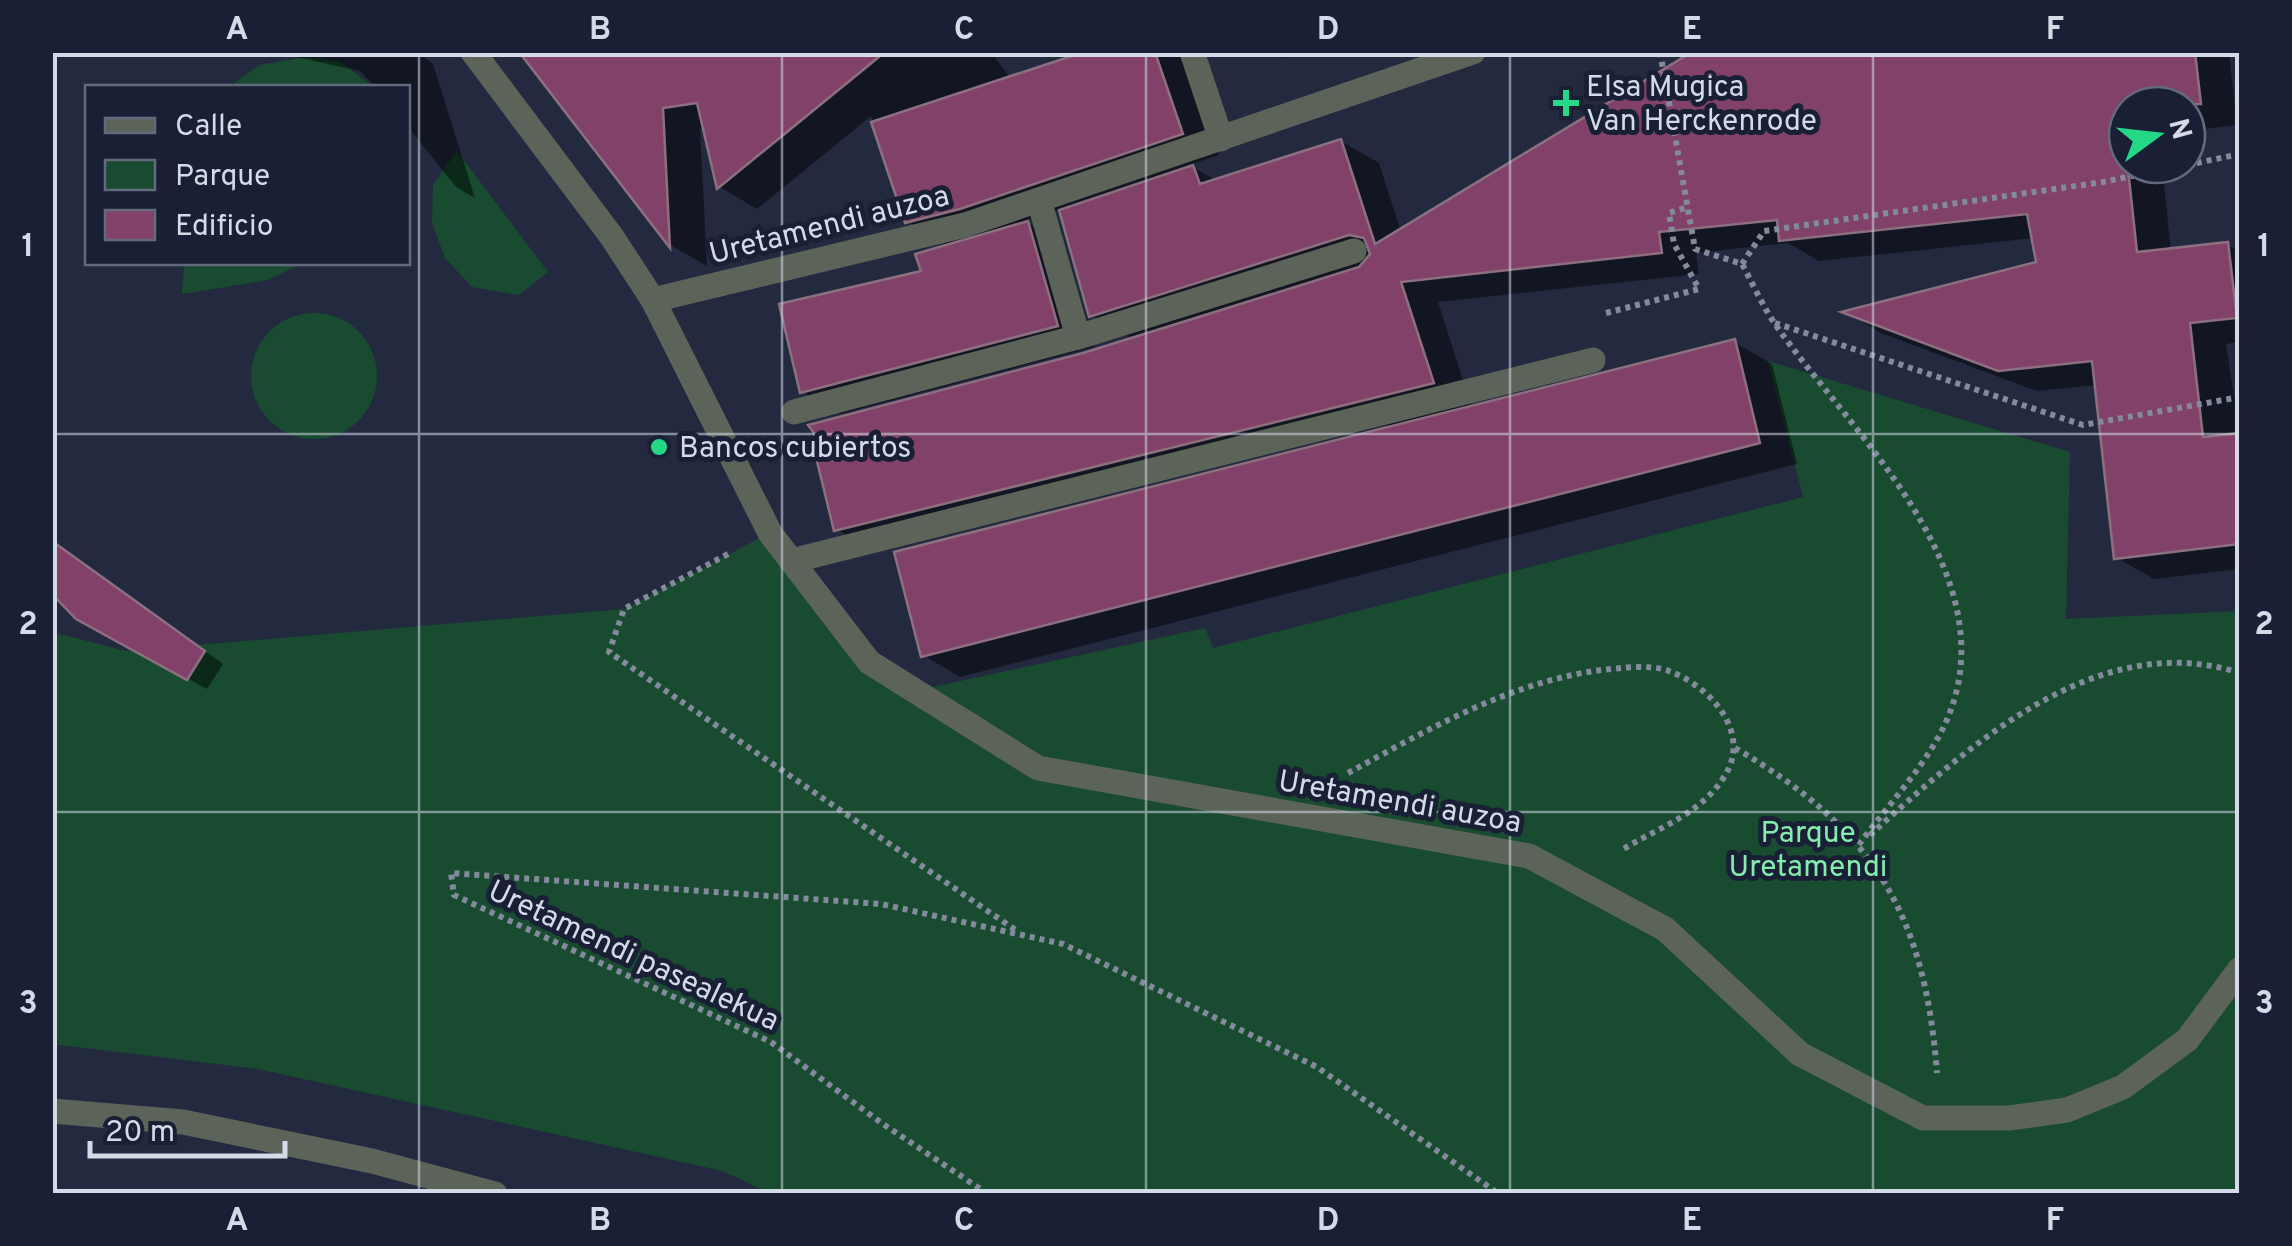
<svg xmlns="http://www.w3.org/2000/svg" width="2292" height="1246" font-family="Overpass,sans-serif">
	<rect width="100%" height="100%" fill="#232a40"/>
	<g fill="#184b2f">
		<path d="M 305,57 L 341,62 L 373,87 L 229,87 L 260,65 Z"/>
		<path d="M 457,151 L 548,272 L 519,295 L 472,287 L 445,258 L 432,223 L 433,185 Z"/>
		<path d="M 184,263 L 184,262 L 303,263 L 268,280 L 182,294 Z"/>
		<circle cx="314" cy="376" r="63"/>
		<path d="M 1768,361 L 2070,452 L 2066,619 L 2239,611 L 2239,1193 L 769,1193 L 723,1171 L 258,1069 L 53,1044 L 52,632 L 126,651 L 624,609 L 770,533 L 869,662 L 914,691 L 1205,628 L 1213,648 L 1803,497 Z"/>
	</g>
	<g fill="#0007">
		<path d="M 273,52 L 419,52 L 433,64 L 475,198 L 456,187 L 408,127 L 408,88 L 376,88 L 360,71 Z"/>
		<path d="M 523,52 L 991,52 L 1011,79 L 1092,52 L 1180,52 L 1186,56 L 1219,155 L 1189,165 L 1217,181 L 1341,141 L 1379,163 L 1401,232 L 1692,52 L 2229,52 L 2237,125 L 2187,131 L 2187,105 L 2127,105 L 2127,165 L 2162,165 L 2171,251 L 2227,245 L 2240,252 L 2240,342 L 2226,344 L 2240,435 L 2240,569 L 2154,579 L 2117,558 L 2097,385 L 2037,391 L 1881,333 L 1847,313 L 2038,264 L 2034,238 L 1819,261 L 1788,243 L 1696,253 L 1699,274 L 1438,302 L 1472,408 L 1734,342 L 1772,364 L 1797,464 L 960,677 L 923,655 L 1388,429 L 1387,425 L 874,551 L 836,529 L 843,469 L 1134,339 L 1091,315 L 1061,209 L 1024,221 L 1065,245 L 1094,347 L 840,414 L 803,392 L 950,246 L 907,221 L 871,116 L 757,209 L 720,187 L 705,128 L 700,129 L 707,266 L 672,246 Z"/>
		<path d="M 1277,52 L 1306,52 L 1287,58 Z"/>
		<path d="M 52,541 L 223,664 L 207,689 L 78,617 L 52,591 Z"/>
	</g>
	<g fill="#824168" stroke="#8c707f" stroke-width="2.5">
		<path d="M 519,52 L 885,52 L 717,189 L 697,103 L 663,108 L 670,248 Z"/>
		<path d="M 1084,52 L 1155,52 L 1183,134 L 960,209 L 905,223 L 871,122 Z"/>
		<path d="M 1692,52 L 2195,52 L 2201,104 L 2127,105 L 2127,113 L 2122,114 L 2137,252 L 2228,242 L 2237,318 L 2190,323 L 2203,437 L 2240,433 L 2240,544 L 2114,559 L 2092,361 L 1998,371 L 1841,312 L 2036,262 L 2027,214 L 1779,241 L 1777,220 L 1659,232 L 1662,253 L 1401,282 L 1434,383 L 834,531 L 814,449 L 834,461 L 808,425 L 1083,353 L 1359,267 L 1370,254 L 1364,238 L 1349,235 L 1089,317 L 1059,210 L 1193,165 L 1200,184 L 1341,139 L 1375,244 Z"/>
		<path d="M 1028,221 L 1058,326 L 800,393 L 779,304 L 921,271 L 915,254 Z"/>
		<path d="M 1735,339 L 1760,443 L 921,657 L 894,552 Z"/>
		<path d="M 52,541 L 205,651 L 187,680 L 76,619 L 52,594 Z"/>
	</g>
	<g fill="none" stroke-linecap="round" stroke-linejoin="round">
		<g stroke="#838a9b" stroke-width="6" stroke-dasharray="5 5" stroke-linecap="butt">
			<path d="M 1660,52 L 1695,249 L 1742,264 C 1753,284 1762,305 1775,324 C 1853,436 2022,584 1939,736 C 1918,774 1884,810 1858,846"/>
			<path d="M 2187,165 L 2240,154"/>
			<path d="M 1742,264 L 1764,231 L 2103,182 L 2185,165"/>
			<path d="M 1606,313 L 1699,289 L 1674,244 L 1669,213 L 1688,207"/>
			<path d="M 1775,323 L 2083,425 L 2240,397"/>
			<path d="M 728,554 L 624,609 L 609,652 L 1017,931"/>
			<path d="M 1735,748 C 1874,829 1925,914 1937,1073"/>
			<path d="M 1348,773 C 1427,730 1510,682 1601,670 C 1619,668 1652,664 1669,671 C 1710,686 1753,733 1724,777 C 1700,815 1657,828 1620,851"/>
			<path d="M 1870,835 C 1969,746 2097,627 2240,673"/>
			<path d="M 988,1194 L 883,1124 L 771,1042 L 454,895 L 451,873 L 881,904 L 1063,944 L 1317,1067 L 1499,1194"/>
		</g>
		<g stroke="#5c645a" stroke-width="25">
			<path d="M 1192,52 L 1221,139"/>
			<path d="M 1039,200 L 1078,337 L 1354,251"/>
			<path d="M 794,412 L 1078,337"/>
			<path d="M 791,561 L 1593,360"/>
		</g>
		<g stroke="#5c645a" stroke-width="25">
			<path d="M 473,52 L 612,237 L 653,300 L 770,533 L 869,662 L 1038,768 L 1529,856 L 1665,929 L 1800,1054 L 1923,1118 L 2009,1118 L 2067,1110 L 2123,1087 L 2187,1040 L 2240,969"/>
			<path d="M 653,300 L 965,225 L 1473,52"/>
			<path d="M 52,1111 L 183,1122 L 372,1161 L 495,1194"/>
		</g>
	</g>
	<path fill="none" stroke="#d4dae8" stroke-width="2.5" stroke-opacity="0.55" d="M 419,52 L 419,1194M 782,52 L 782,1194M 1146,52 L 1146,1194M 1510,52 L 1510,1194M 1873,52 L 1873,1194M 52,434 L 2240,434M 52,812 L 2240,812"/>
	<g fill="#24d886" stroke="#192035" stroke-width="4">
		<path d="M1561 88h10v10h10v10h-10v10h-10v-10h-10v-10h10z"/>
		<circle cx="659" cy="447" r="10"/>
	</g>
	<g text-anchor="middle" stroke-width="10" stroke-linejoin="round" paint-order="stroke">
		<g font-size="30" fill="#d4dae8" stroke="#192035" text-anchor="start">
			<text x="1586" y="96">Elsa Mugica<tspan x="1586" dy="34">Van Herckenrode</tspan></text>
			<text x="679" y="457">Bancos cubiertos</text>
		</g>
		<g font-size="30" fill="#d4dae8" stroke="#192035">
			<text transform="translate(829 224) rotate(-14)" y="10">Uretamendi auzoa</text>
			<text transform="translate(1400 801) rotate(10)" y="10">Uretamendi auzoa</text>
			<text transform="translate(634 955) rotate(25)" y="10">Uretamendi pasealekua</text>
		</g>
		<g font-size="30" fill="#84edae" stroke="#192035">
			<text x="1808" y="842">Parque<tspan x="1808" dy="34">Uretamendi</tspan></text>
		</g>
	</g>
	<rect width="2292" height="1246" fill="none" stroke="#192035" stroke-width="110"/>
	<rect x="85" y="85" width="325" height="180" fill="#192035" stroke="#646a7d" stroke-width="2.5"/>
	<rect x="105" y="118" width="50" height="15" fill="#5c645a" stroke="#646a7d" stroke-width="2.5"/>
	<text x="175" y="135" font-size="30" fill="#d4dae8">Calle</text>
	<rect x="105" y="160" width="50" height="30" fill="#184b2f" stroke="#646a7d" stroke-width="2.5"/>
	<text x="175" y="185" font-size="30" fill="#d4dae8">Parque</text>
	<rect x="105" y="210" width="50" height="30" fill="#824168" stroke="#646a7d" stroke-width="2.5"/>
	<text x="175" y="235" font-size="30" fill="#d4dae8">Edificio</text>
	<g transform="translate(2157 135) rotate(75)"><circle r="48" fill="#192035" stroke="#646a7d" stroke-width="2.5"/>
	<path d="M0-8L18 38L0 25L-18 38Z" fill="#24d886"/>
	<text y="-15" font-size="28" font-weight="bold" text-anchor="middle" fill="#d4dae8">N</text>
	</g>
	<path d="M90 1141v15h195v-15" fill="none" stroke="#d4dae8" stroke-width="5"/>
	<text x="105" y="1141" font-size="30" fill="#d4dae8" stroke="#192035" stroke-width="8" paint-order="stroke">20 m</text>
	<rect x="55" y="55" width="2182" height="1136" fill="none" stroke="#d4dae8" stroke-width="4"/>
	<g font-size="32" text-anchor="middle" font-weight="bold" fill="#d4dae8">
		<text x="237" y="39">A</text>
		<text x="600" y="39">B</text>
		<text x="964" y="39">C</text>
		<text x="1328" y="39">D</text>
		<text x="1692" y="39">E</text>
		<text x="2055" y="39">F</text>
		<text x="28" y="256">1</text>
		<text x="2264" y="256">1</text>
		<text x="28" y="634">2</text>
		<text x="2264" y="634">2</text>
		<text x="28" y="1013">3</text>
		<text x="2264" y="1013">3</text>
		<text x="237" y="1230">A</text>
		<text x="600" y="1230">B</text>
		<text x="964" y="1230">C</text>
		<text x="1328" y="1230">D</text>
		<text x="1692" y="1230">E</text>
		<text x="2055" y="1230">F</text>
	</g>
</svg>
